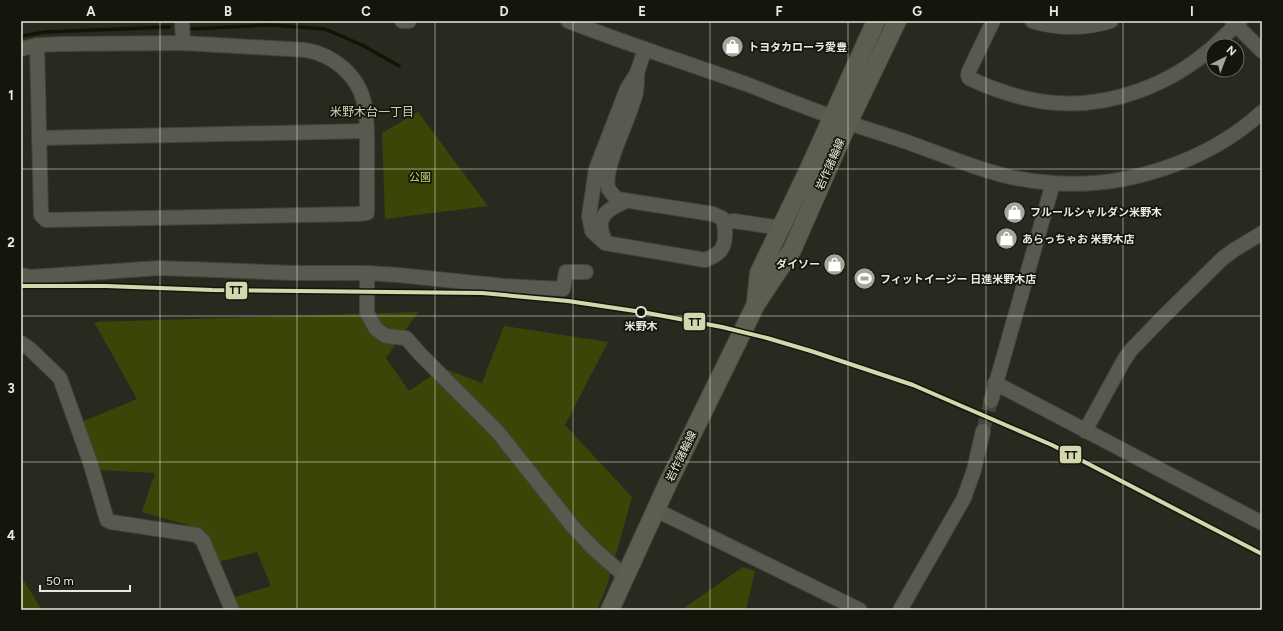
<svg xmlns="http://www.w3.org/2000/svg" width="1283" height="631" font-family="Figtree,'Noto Sans JP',sans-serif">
	<rect width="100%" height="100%" fill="#272a1e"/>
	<g fill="#3a4507">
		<path d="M 418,112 L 488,206 L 385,219 L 382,133 Z"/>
		<path d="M 418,312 L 386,358 L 409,391 L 443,368 L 482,383 L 504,326 L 608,342 L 565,425 L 632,497 L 607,586 L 597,610 L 238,610 L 232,598 L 271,586 L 257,552 L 218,562 L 198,528 L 142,512 L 155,473 L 98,470 L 84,421 L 137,399 L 94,322 Z"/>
		<path d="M 743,567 L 755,571 L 746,610 L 681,610 Z"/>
		<path d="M 24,581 L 42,610 L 21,610 L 21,587 Z"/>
	</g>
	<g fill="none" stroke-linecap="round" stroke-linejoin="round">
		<g stroke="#111503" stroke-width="3.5">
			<path d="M 189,29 L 270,25 L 325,29 L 362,45 L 399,66"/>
			<path d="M 21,36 L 45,32 L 169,27"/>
		</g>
		<path stroke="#44473a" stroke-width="14" stroke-dasharray="14 7" stroke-linecap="butt" d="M 983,431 L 991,401"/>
		<defs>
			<g id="minor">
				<path d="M 182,21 L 183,43"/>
				<path d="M 402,21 L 409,21"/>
				<path d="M 568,21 C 627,44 687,63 746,84 C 775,95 804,107 833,117 C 856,126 880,133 904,141 C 936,152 968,166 1002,175 C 1018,179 1036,182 1053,183 C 1125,189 1209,161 1262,112"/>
				<path d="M 993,21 L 969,71 L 968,75 L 969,78 C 993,90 1030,102 1057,103 C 1113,107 1171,84 1213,47"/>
				<path d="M 1032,21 C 1057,29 1086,29 1111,21"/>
				<path d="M 1232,21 L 1262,51"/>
				<path d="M 1214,46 L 1240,21"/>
				<path d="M 21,49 L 37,45 L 62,44 L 183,43 L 306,50 C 333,55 357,74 364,102 C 368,119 367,137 367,154 C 367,174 367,193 367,213 L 357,214 L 46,220 L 41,215 L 37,45"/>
				<path d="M 637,73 C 637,79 637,86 636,92 C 632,114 603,167 608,187 C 609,191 614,196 617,199 L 713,214 L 722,218 C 726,227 727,245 719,252 C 715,256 710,258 705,260 L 605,243 L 592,231 L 589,216 L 596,169 L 627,89 L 637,73 L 645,49"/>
				<path d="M 39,138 L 367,131"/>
				<path d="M 724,222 L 734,221 L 781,228"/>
				<path d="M 605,242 C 604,237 601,232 601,227 C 599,212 616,206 626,201"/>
				<path d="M 367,273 L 367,313 L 376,329 L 386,336 L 406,338 L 421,355 L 497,431 L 574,528 L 594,549 L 625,576"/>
				<path d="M 21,275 L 31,277 L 159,268 L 293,273 L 367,273 L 398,275 L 504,286 L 563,289 L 566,272 L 586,272"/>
				<path d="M 21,343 L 30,349 L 60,378 L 90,462 L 107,520 L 111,522 L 197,535 L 203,541 L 232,610"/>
				<path d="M 995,383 L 1262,523"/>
				<path d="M 991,401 L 1053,183"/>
				<path d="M 1085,431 L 1124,360 L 1131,350 L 1162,318 L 1223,258 L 1234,250 L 1262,233"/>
				<path d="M 656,510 L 860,610"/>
				<path d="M 900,610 L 964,498 L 974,470 L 983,431"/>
			</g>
			<g id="major">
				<path d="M 756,301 L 759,273 L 808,171 L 876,21"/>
				<path d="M 610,610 L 668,483 L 756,304 L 792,250 L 848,123 L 897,21"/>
			</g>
		</defs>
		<use href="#minor" stroke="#43453b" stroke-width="16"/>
		<use href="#major" stroke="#43453b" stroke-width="20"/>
		<use href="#minor" stroke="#585a50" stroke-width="14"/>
		<use href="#major" stroke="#5c5f4f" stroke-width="18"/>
		<defs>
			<path id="rail-1" d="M 21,286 L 106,286 L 212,290 L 482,293 L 568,301 L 642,312 L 722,327 L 767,338 L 811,351 L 913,385 L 1052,445 L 1262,554"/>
		</defs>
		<use href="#rail-1" stroke="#14160c" stroke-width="7"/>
		<use href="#rail-1" stroke="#d4d7ab" stroke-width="4"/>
	</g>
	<path fill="none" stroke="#e6e9dc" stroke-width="1" stroke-opacity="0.55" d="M 160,21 L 160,610M 297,21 L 297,610M 435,21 L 435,610M 573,21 L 573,610M 710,21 L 710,610M 848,21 L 848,610M 986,21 L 986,610M 1123,21 L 1123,610M 21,169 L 1262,169M 21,316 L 1262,316M 21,462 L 1262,462"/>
	<defs>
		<symbol id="shop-disc" viewBox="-11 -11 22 22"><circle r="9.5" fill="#a3a69a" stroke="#14160c"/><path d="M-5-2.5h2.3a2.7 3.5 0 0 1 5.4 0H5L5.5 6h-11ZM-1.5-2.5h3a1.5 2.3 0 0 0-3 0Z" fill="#fff"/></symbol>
		<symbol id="stadium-disc" viewBox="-11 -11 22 22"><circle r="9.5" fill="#a3a69a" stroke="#14160c"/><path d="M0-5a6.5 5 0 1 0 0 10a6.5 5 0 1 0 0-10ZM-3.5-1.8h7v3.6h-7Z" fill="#fff"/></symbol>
	</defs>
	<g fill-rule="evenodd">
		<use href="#shop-disc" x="720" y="34" width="25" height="25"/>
		<use href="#shop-disc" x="1002" y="200" width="25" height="25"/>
		<use href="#shop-disc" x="994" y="226" width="25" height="25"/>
		<use href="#shop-disc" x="822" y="252" width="25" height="25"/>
		<use href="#stadium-disc" x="852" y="266" width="25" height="25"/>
	</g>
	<circle fill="#14160c" stroke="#e6e9dc" stroke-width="2" cx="641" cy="312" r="5"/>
	<g text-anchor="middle" stroke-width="3.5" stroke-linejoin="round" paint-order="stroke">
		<g font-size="11" font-weight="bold" fill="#e6e9dc" stroke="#14160c" text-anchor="start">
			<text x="748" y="51">トヨタカローラ愛豊</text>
			<text x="1030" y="216">フルールシャルダン米野木</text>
			<text x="1022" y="243">あらっちゃお 米野木店</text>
			<text x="820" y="268" text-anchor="end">ダイソー</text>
			<text x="880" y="283">フィットイージー 日進米野木店</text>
		</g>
		<g font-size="11" fill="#e6e9dc" stroke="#14160c">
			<text transform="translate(830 164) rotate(-66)" y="4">岩作諸輪線</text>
			<text transform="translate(681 456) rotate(-64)" y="4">岩作諸輪線</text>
		</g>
		<g font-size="11" fill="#c2da6e" stroke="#14160c">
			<text x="420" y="181">公園</text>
		</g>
		<g font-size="11" font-weight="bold" fill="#e6e9dc" stroke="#14160c">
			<text x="641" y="330">米野木</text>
		</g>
		<g font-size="12" fill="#ccd4b8" stroke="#14160c">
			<text x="372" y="116">米野木台一丁目</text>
		</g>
	</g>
	<g stroke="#14160c" stroke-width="1.5">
		<rect x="225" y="281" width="23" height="19" rx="4" fill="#d4d7ab"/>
		<rect x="683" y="312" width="23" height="19" rx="4" fill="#d4d7ab"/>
		<rect x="1059" y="445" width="23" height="19" rx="4" fill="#d4d7ab"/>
	</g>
	<g font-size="11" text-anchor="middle" font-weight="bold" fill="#111">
		<text x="236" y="294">TT</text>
		<text x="695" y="326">TT</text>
		<text x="1071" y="459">TT</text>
	</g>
	<rect width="1283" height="631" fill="none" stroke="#14160c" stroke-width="44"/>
	<g transform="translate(1225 58) rotate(42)"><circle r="19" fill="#14160c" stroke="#686a5f"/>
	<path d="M0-3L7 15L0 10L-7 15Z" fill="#a3a69a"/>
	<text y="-6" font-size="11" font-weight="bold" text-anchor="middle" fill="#e6e9dc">N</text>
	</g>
	<path d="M40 585v6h90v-6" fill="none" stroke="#e6e9dc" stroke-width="2"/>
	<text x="46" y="585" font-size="12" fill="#e6e9dc" stroke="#14160c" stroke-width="3" paint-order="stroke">50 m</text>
	<rect x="22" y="22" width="1239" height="587" fill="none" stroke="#e6e9dc" stroke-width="1.5"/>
	<g font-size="13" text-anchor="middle" font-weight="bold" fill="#e6e9dc">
		<text x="91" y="16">A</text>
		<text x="228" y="16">B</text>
		<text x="366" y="16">C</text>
		<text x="504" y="16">D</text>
		<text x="642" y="16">E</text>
		<text x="779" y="16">F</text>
		<text x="917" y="16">G</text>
		<text x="1054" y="16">H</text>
		<text x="1192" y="16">I</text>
		<text x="11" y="100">1</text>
		<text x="11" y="247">2</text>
		<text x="11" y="393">3</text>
		<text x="11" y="540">4</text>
	</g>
</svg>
